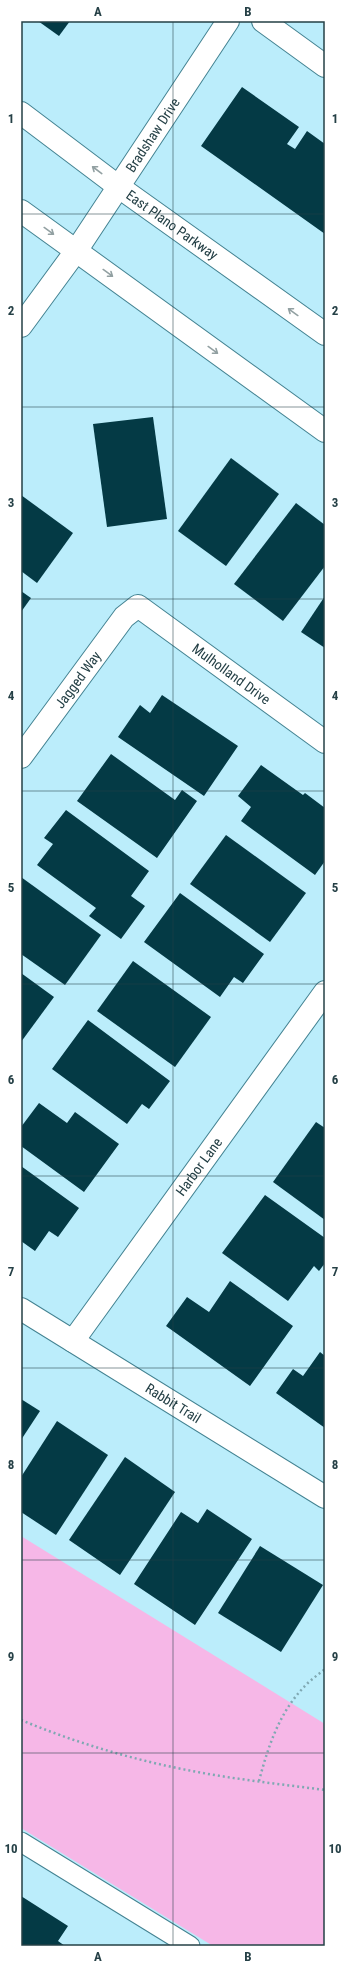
<svg xmlns="http://www.w3.org/2000/svg" width="346" height="1967" font-family="'Roboto Condensed',sans-serif">
	<rect width="100%" height="100%" fill="#bbedfb"/>
	<path fill="#f6b7e7" d="M 21,1536 L 325,1724 L 325,1946 L 213,1946 L 21,1828 Z"/>
	<g fill="#043a45">
		<path d="M 38,21 L 70,21 L 59,36 Z"/>
		<path d="M 242,87 L 299,127 L 287,144 L 295,149 L 307,131 L 325,144 L 325,234 L 201,146 Z"/>
		<path d="M 153,417 L 167,519 L 107,527 L 93,424 Z"/>
		<path d="M 231,458 L 279,494 L 226,566 L 178,531 Z"/>
		<path d="M 21,495 L 73,533 L 37,583 L 21,571 Z"/>
		<path d="M 296,503 L 325,525 L 325,566 L 283,621 L 234,584 Z"/>
		<path d="M 21,591 L 31,598 L 21,612 Z"/>
		<path d="M 325,596 L 325,648 L 301,632 Z"/>
		<path d="M 162,695 L 238,746 L 204,796 L 118,737 L 140,705 L 150,713 Z"/>
		<path d="M 111,754 L 175,800 L 182,790 L 197,801 L 157,858 L 77,801 Z"/>
		<path d="M 261,765 L 303,795 L 305,793 L 325,808 L 325,861 L 315,875 L 241,821 L 251,807 L 238,796 Z"/>
		<path d="M 66,810 L 149,871 L 131,896 L 145,906 L 121,939 L 89,916 L 96,908 L 37,865 L 53,844 L 44,838 Z"/>
		<path d="M 226,835 L 306,893 L 270,942 L 190,884 Z"/>
		<path d="M 21,877 L 101,935 L 65,985 L 21,954 Z"/>
		<path d="M 180,893 L 264,954 L 243,983 L 234,977 L 220,997 L 144,942 Z"/>
		<path d="M 133,961 L 211,1017 L 175,1067 L 97,1011 Z"/>
		<path d="M 21,973 L 54,997 L 21,1042 Z"/>
		<path d="M 88,1020 L 170,1081 L 149,1109 L 142,1104 L 127,1124 L 52,1069 Z"/>
		<path d="M 39,1103 L 67,1123 L 75,1112 L 119,1144 L 84,1192 L 21,1146 L 21,1127 Z"/>
		<path d="M 316,1122 L 325,1128 L 325,1220 L 273,1182 Z"/>
		<path d="M 21,1166 L 79,1208 L 58,1237 L 49,1231 L 35,1251 L 21,1241 Z"/>
		<path d="M 265,1195 L 325,1238 L 325,1263 L 319,1271 L 314,1266 L 288,1301 L 222,1253 Z"/>
		<path d="M 230,1281 L 293,1326 L 250,1386 L 166,1326 L 187,1297 L 209,1312 Z"/>
		<path d="M 320,1352 L 325,1356 L 325,1428 L 276,1393 L 293,1369 L 303,1376 Z"/>
		<path d="M 21,1399 L 40,1411 L 21,1440 Z"/>
		<path d="M 57,1421 L 108,1455 L 56,1535 L 21,1512 L 21,1477 Z"/>
		<path d="M 125,1457 L 175,1492 L 120,1575 L 69,1540 Z"/>
		<path d="M 207,1509 L 252,1539 L 195,1625 L 134,1584 L 181,1512 L 198,1523 Z"/>
		<path d="M 260,1546 L 323,1585 L 281,1652 L 218,1613 Z"/>
		<path d="M 21,1896 L 68,1926 L 58,1941 L 65,1946 L 21,1946 Z"/>
	</g>
	<g fill="none" stroke-linecap="round" stroke-linejoin="round">
		<defs>
			<path id="lane" d="M 21,1842 L 190,1946"/>
			<g id="street">
				<path d="M 263,21 L 325,66"/>
				<path id="s1" d="M 21,326 L 76,251 L 228,21"/>
				<path id="s2" d="M 21,757 L 124,617 L 138,606 L 325,742"/>
				<path id="s3" d="M 21,1309 L 325,1497"/>
				<path id="s4" d="M 73,1341 L 325,992"/>
			</g>
			<g id="primary">
				<path id="s5" d="M 21,113 L 119,187 L 325,334"/>
				<path d="M 21,211 L 325,431"/>
			</g>
		</defs>
		<use href="#lane" stroke="#448392" stroke-width="21"/>
		<use href="#street" stroke="#448392" stroke-width="24"/>
		<use href="#primary" stroke="#448392" stroke-width="24"/>
		<g stroke="#7fa8b2" stroke-width="2.5" stroke-dasharray="2 3" stroke-linecap="butt">
			<path d="M 21,1720 C 74,1742 130,1759 187,1770 C 232,1779 279,1784 325,1790"/>
			<path d="M 259,1781 C 268,1747 279,1713 304,1687 C 310,1680 318,1675 325,1669"/>
		</g>
		<use href="#lane" stroke="#fff" stroke-width="19"/>
		<use href="#street" stroke="#fff" stroke-width="22"/>
		<use href="#primary" stroke="#fff" stroke-width="22"/>
	</g>
	<defs><path id="oneway-shaft" d="M-6 0H5M1.5-3L5.5 0L1.5 3" fill="none" stroke-width="1.6" stroke-linecap="round" stroke-linejoin="round"/></defs>
	<g stroke="#92a0a2">
		<use href="#oneway-shaft" transform="translate(97 170) rotate(-143)"/>
		<use href="#oneway-shaft" transform="translate(49 231) rotate(36)"/>
		<use href="#oneway-shaft" transform="translate(108 273) rotate(36)"/>
		<use href="#oneway-shaft" transform="translate(293 312) rotate(-144)"/>
		<use href="#oneway-shaft" transform="translate(213 350) rotate(36)"/>
	</g>
	<path fill="none" stroke="#254046" stroke-width="1" stroke-opacity="0.55" d="M 173,21 L 173,1946M 21,214 L 325,214M 21,407 L 325,407M 21,599 L 325,599M 21,791 L 325,791M 21,984 L 325,984M 21,1176 L 325,1176M 21,1368 L 325,1368M 21,1560 L 325,1560M 21,1753 L 325,1753"/>
	<g text-anchor="middle" stroke-width="4" stroke-linejoin="round" paint-order="stroke">
		<g font-size="14" fill="#254046" stroke="#fff">
			<text dy="5" stroke="none"><textPath href="#s1" startOffset="232">Bradshaw Drive</textPath></text>
			<text dy="5" stroke="none"><textPath href="#s5" startOffset="188">East Plano Parkway</textPath></text>
			<text dy="5" stroke="none"><textPath href="#s2" startOffset="307">Mulholland Drive</textPath></text>
			<text dy="5" stroke="none"><textPath href="#s2" startOffset="96">Jagged Way</textPath></text>
			<text dy="5" stroke="none"><textPath href="#s4" startOffset="215">Harbor Lane</textPath></text>
			<text dy="5" stroke="none"><textPath href="#s3" startOffset="179">Rabbit Trail</textPath></text>
		</g>
	</g>
	<rect width="346" height="1967" fill="none" stroke="#ffffff" stroke-width="44"/>
	<rect x="22" y="22" width="302" height="1923" fill="none" stroke="#254046" stroke-width="1.5"/>
	<g font-size="13" text-anchor="middle" font-weight="bold" fill="#254046">
		<text x="98" y="16">A</text>
		<text x="248" y="16">B</text>
		<text x="11" y="123">1</text>
		<text x="335" y="123">1</text>
		<text x="11" y="315">2</text>
		<text x="335" y="315">2</text>
		<text x="11" y="507">3</text>
		<text x="335" y="507">3</text>
		<text x="11" y="700">4</text>
		<text x="335" y="700">4</text>
		<text x="11" y="892">5</text>
		<text x="335" y="892">5</text>
		<text x="11" y="1084">6</text>
		<text x="335" y="1084">6</text>
		<text x="11" y="1276">7</text>
		<text x="335" y="1276">7</text>
		<text x="11" y="1469">8</text>
		<text x="335" y="1469">8</text>
		<text x="11" y="1661">9</text>
		<text x="335" y="1661">9</text>
		<text x="11" y="1853">10</text>
		<text x="335" y="1853">10</text>
		<text x="98" y="1961">A</text>
		<text x="248" y="1961">B</text>
	</g>
</svg>
